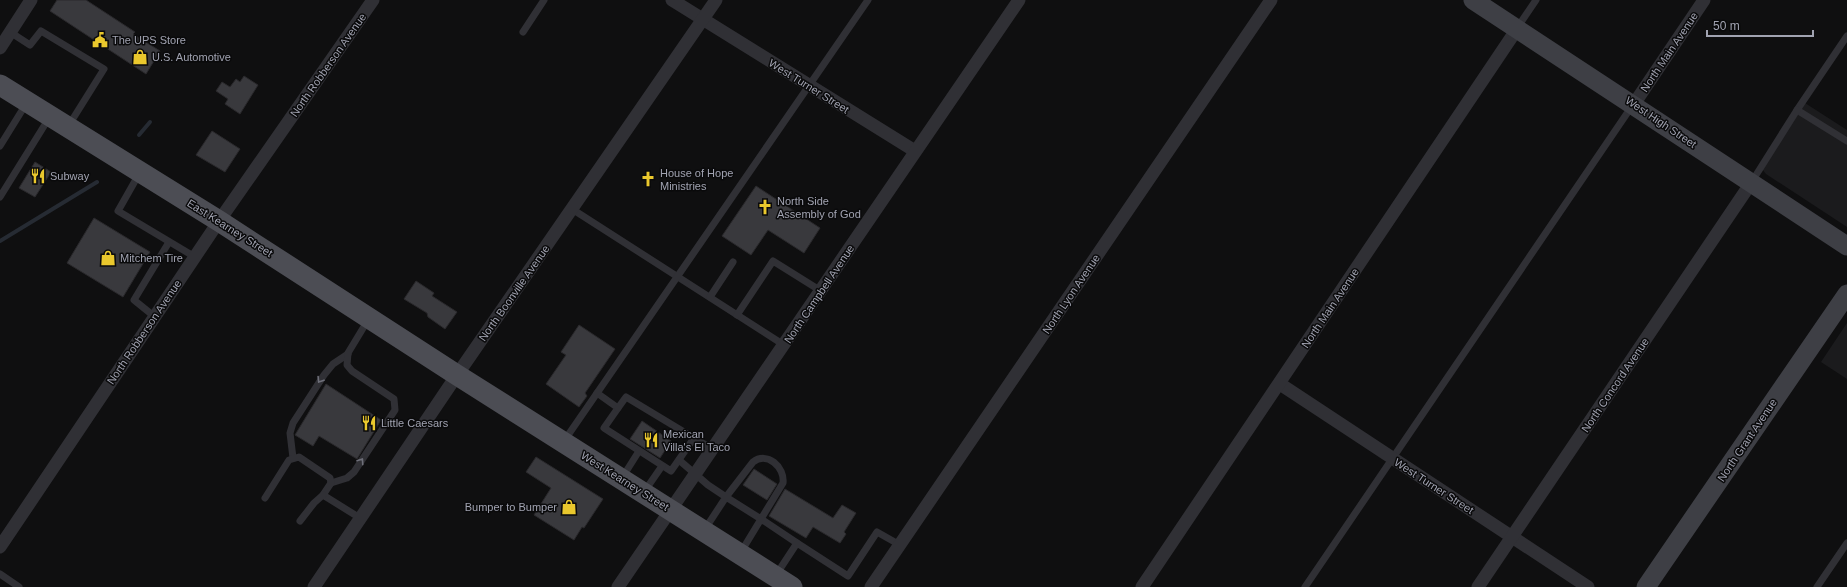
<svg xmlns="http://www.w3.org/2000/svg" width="1847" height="587" font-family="Arial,sans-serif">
	<rect width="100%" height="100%" fill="#0f0f10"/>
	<g fill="#1b1b1d">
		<path d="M 1805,103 L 1847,130 L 1847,227 L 1766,174 L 1762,169 Z"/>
		<path d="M 1847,323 L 1847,379 L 1821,362 Z"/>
	</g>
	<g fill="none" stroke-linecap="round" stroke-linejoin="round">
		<g stroke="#262b33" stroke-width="4">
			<path d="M 139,135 L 150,122"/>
			<path d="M 0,241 L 97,182"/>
		</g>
	</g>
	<g fill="#39393d" stroke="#2a292c">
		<path d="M 57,0 L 86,0 L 135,32 L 133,34 L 160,51 L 146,74 L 50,11 Z"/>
		<path d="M 244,76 L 258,85 L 240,114 L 225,104 L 228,99 L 216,91 L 222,82 L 230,87 L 236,79 L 240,82 Z"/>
		<path d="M 212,131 L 240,149 L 225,172 L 196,155 Z"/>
		<path d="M 35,162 L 51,172 L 35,197 L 19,188 Z"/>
		<path d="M 756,186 L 820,228 L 804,253 L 768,230 L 751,255 L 722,236 Z"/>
		<path d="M 94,218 L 150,252 L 123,297 L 67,263 Z"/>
		<path d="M 416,281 L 434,293 L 432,296 L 457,312 L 445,329 L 428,317 L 427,313 L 404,299 Z"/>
		<path d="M 579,325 L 615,349 L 585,393 L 587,396 L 579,407 L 546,384 L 566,355 L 561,352 Z"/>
		<path d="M 326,384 L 381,420 L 357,459 L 319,436 L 313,446 L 295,435 Z"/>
		<path d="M 642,421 L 671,441 L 660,458 L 630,439 Z"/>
		<path d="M 536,457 L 603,499 L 584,528 L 582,527 L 574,540 L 534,515 L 551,488 L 526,472 Z"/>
		<path d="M 754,469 L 777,484 L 767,500 L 743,485 Z"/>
		<path d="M 785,489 L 833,518 L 842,505 L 856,513 L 844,532 L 846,534 L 840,543 L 813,527 L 806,538 L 769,516 Z"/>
	</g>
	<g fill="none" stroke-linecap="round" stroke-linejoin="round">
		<g stroke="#303035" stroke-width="7">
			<path d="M 1517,28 L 1536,0"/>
			<path d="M 10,32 L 30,45 L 41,31 L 104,69 L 69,125"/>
			<path d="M 523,32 L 544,0"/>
			<path d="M 1847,36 L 1797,110 L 1847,141"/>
			<path d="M 0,146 L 26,104"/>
			<path d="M 139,174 L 118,211 L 195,257"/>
			<path d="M 1751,183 L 1797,110"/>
			<path d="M 0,197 L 49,118"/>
			<path d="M 572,209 L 784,345"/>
			<path d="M 710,297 L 733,262"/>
			<path d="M 737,315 L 773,261 L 821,291"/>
			<path d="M 155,317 L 134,300 L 169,242"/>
			<path d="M 597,393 L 618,408 L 604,428 L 671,471 L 694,438 L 713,449"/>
			<path d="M 618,408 L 626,397 L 694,438"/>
			<path d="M 564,441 L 868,0"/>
			<path d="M 293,458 L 290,433 L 293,423 L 324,375 L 333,364 L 348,354"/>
			<path d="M 679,460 L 708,485 L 726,497 L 753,462 C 767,451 785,467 783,483 L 761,519 L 726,497 L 705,529"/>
			<path d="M 622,478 L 639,451"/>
			<path d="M 331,483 L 347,478 L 354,472 L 395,410 L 394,399 L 352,371 L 347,365 L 348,353 L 368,320"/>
			<path d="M 644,492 L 662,466"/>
			<path d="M 265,498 L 289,460 L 299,457 L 330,478 L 331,483 L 323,495 L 360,518"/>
			<path d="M 300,521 L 314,503 L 323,495"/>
			<path d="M 741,552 L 761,519 L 797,543"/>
			<path d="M 0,574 L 19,587"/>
			<path d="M 776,575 L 797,543 L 848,576 L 877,532 L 900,545"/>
			<path d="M 1305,587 L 1632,106"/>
			<path d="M 1817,587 L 1847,543"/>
		</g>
		<g stroke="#303035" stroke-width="13">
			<path d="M 672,0 L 915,151"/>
			<path d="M 0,48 L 31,0"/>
			<path d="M 1634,104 L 1704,0"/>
			<path d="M 1280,384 L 1588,587"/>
			<path d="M 0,547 L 219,221 L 373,0"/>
			<path d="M 314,587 L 457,375 L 716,0"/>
			<path d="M 618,587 L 1019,0"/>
			<path d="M 871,587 L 1271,0"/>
			<path d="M 1142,587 L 1517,29"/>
			<path d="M 1478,587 L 1751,183"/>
		</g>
		<g stroke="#3e3f45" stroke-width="19">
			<path d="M 1473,0 L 1847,246"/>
			<path d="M 1646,587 L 1847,294"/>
		</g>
		<path stroke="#4c4d54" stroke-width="21" d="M 0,85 L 219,221 L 457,375 L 792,587"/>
	</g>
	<defs><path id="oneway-chevron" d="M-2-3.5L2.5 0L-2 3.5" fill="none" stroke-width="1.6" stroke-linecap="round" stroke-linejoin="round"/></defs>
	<g stroke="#6e6f79">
		<use href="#oneway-chevron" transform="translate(320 380) rotate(122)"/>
		<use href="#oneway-chevron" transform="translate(361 461) rotate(-56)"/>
	</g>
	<defs>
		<symbol id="civic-bare" viewBox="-9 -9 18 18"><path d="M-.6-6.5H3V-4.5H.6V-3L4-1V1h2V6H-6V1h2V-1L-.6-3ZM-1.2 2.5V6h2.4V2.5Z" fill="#eac82d" stroke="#0a0a0b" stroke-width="2.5" paint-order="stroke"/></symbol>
		<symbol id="shop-bare" viewBox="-9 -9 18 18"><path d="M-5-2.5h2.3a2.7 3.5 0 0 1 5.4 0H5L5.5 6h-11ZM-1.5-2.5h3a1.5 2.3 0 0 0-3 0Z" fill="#eac82d" stroke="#0a0a0b" stroke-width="2.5" paint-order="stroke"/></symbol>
		<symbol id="restaurant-bare" viewBox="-9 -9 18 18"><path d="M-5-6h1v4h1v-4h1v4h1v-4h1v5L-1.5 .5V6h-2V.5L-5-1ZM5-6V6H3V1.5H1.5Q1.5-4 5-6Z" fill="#eac82d" stroke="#0a0a0b" stroke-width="2.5" paint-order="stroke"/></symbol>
		<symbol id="church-bare" viewBox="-9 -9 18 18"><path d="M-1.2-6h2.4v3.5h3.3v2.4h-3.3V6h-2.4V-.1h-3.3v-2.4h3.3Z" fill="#eac82d" stroke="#0a0a0b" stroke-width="2.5" paint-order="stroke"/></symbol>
	</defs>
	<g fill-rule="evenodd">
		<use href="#civic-bare" x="89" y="29" width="22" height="22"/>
		<use href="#shop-bare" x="129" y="46" width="22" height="22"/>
		<use href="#restaurant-bare" x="27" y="165" width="22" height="22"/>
		<use href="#church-bare" x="637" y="168" width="22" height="22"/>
		<use href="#church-bare" x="754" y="196" width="22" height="22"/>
		<use href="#shop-bare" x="97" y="247" width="22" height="22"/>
		<use href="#restaurant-bare" x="358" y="412" width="22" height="22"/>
		<use href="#restaurant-bare" x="640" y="429" width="22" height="22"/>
		<use href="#shop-bare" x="558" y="496" width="22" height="22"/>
	</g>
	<g text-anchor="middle" stroke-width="3" stroke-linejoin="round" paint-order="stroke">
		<g font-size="11" fill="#a1a3b1" stroke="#0a0a0b" text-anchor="start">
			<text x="112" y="44">The UPS Store</text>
			<text x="152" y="61">U.S. Automotive</text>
			<text x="660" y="177">House of Hope<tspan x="660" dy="13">Ministries</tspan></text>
			<text x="50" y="180">Subway</text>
			<text x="777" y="205">North Side<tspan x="777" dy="13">Assembly of God</tspan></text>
			<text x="120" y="262">Mitchem Tire</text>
			<text x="381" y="427">Little Caesars</text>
			<text x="663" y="438">Mexican<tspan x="663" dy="13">Villa's El Taco</tspan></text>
			<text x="557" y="511" text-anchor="end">Bumper to Bumper</text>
		</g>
		<g font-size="11" fill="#a1a3b1" stroke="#0a0a0b">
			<text transform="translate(1669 52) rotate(-56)" y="4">North Main Avenue</text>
			<text transform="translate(328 65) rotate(-55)" y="4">North Robberson Avenue</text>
			<text transform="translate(809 86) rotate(32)" y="4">West Turner Street</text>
			<text transform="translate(1661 122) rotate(34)" y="4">West High Street</text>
			<text transform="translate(230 228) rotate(32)" y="4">East Kearney Street</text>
			<text transform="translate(514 293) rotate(-55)" y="4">North Boonville Avenue</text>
			<text transform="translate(819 294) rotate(-56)" y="4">North Campbell Avenue</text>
			<text transform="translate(1071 294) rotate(-56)" y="4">North Lyon Avenue</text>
			<text transform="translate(1330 308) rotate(-56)" y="4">North Main Avenue</text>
			<text transform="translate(144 332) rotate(-56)" y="4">North Robberson Avenue</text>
			<text transform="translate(1615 385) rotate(-56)" y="4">North Concord Avenue</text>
			<text transform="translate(1747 440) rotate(-56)" y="4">North Grant Avenue</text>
			<text transform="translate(625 481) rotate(32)" y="4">West Kearney Street</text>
			<text transform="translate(1434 486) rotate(33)" y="4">West Turner Street</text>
		</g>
	</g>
	<path d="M1707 30v6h106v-6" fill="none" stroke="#a1a3b1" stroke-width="2"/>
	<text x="1713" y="30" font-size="12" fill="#a1a3b1" stroke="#0a0a0b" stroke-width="3" paint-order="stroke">50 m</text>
</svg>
